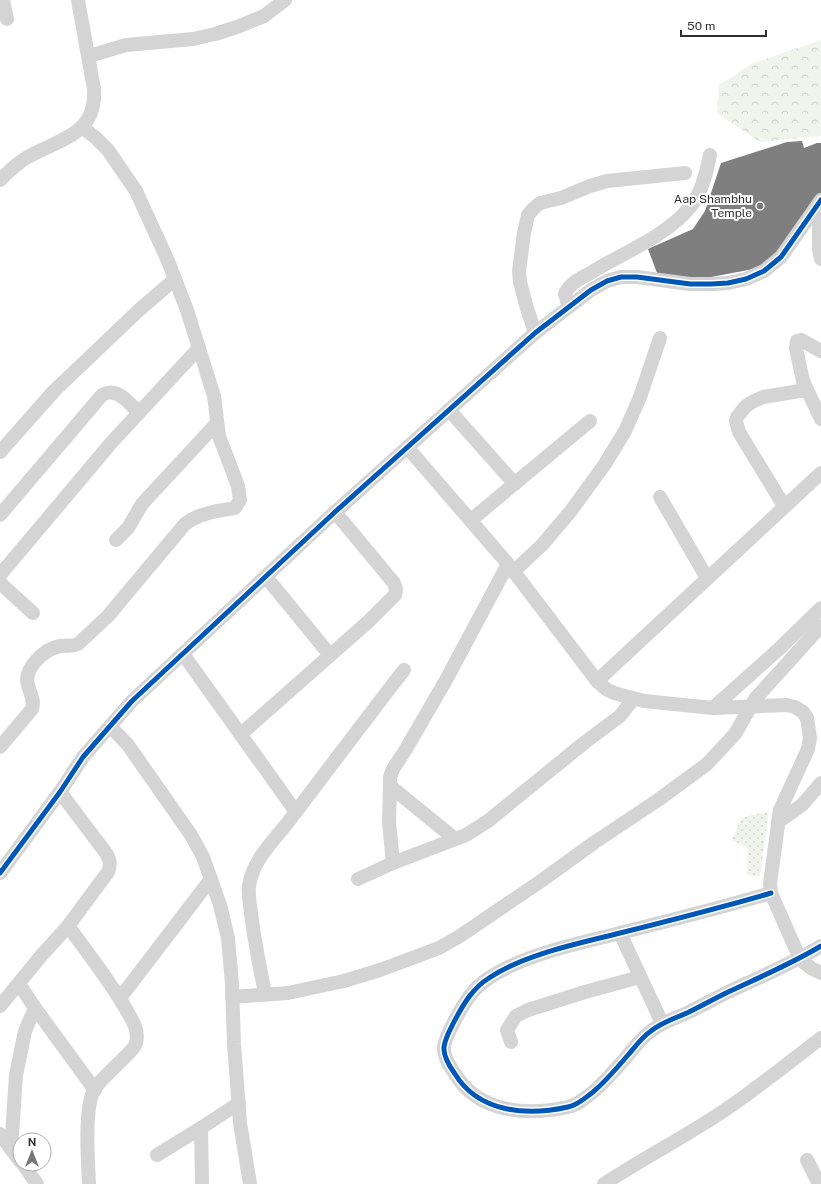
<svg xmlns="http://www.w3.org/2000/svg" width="821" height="1184" font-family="'Public Sans',sans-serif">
	<defs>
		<pattern id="forest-crowns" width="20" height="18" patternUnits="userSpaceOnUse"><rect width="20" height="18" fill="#f1f4ed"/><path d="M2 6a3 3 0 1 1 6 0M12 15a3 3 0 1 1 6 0" fill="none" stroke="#cfd2cc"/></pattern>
		<pattern id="park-dots" width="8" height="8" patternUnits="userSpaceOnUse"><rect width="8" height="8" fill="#f1f4ed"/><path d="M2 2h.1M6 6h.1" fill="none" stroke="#cfd2cc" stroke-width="1.8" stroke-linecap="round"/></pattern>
	</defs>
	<rect width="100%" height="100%" fill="#fff"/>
	<path fill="url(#forest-crowns)" d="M 821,40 L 821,136 L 760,142 L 717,113 L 719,85 L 751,64 Z"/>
	<path fill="url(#park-dots)" d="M 769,811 L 760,876 L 747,875 L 748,848 L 732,840 L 741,818 Z"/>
	<path fill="#7f7f7f" d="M 802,141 L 804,148 L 817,143 L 821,143 L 821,193 L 769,266 L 706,278 L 688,278 L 657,273 L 648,249 L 693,229 L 705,211 L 721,163 L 787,142 Z"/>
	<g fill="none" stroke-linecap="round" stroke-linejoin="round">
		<g stroke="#d4d4d4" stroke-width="14">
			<path d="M 3,0 L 7,19"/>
			<path d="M 89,56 L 126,45 L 193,39 L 215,34 L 237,27 L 264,16 L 285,0"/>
			<path d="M 0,180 C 8,172 16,164 26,158 C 58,139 97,136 94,89 L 78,0"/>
			<path d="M 819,203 L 819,249 L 821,259"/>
			<path d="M 569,307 L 565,294 C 569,283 582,278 592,272 C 623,253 657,240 683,215 C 688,209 693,205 696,198 C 704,185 707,169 710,155"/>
			<path d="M 535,333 L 526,305 L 520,282 L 519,271 L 524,233 L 528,215 L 533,209 L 540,203 L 561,198 L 590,186 L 607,181 L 685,173"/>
			<path d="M 821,351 L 801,340 L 797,341 L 796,348 L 803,381 L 821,419"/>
			<path d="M 449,410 L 515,484"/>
			<path d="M 407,447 L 508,564 L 597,681 L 606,689 L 614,693 L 644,701 L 713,708 L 786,705 L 795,707 L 803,712 L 807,718 L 810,738 L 808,749 L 780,810 L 770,883 L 771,893 L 800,959 L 811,968 L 821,973"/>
			<path d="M 0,452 L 54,391 L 138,311 L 175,279"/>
			<path d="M 660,497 L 707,578"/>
			<path d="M 784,506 L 739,432 L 736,421 L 737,417 L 746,406 L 752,402 L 763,397 L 806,390"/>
			<path d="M 0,515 L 102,395 C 117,386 129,403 139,413"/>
			<path d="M 471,520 L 590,421"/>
			<path d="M 116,540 L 128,528 L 142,504 L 217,423"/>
			<path d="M 513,572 L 542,545 L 570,512 L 605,464 L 625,431 L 640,397 L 660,338"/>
			<path d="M 0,575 L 111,443 L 199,348"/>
			<path d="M 266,577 L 330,655"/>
			<path d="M 0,583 L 33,613"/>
			<path d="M 183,654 L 296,812"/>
			<path d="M 597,681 L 821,473"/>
			<path d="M 713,708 L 780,648 L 821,608"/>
			<path d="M 110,726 L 128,745 L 191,835 L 203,857 L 220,905 L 228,938 L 232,984 L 234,1044 L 240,1123 L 250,1184"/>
			<path d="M 241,734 L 369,621 L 395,595 L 396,589 L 394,583 L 335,512"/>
			<path d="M 0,747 L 32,709 C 35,700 30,694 28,685 C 23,669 44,649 60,646 C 66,645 72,647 78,644 L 108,616 L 185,524 C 199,513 217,511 235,508 L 240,500 L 238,486 L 219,436 L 214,396 L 187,310 L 168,261 L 136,191 L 108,150 L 96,138 L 82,127"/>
			<path d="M 390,786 L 455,839"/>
			<path d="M 778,822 L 802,805 L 821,783"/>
			<path d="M 393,863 L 389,822 L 390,786 L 390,777 L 393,769 L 406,749 L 446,680 L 508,564"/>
			<path d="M 0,873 L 60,792 L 83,757 L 132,701 L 335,512 L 535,333 L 591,290 L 607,281 L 621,277 L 637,277 L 690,284 L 711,284 L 728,283 L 746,279 L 764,271 L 781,257 L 821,200"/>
			<path d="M 358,879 L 393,863 L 466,835 L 488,821 L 584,743 L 620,716 L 633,699"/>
			<path d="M 771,893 C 720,908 668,921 616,934 C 576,944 523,955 489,978 C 473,988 464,1003 455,1020 C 451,1028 445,1038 444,1047 C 443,1056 450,1067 455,1074 C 479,1113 527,1116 568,1107 C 578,1105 585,1098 593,1092 C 606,1081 617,1068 628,1055 C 635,1047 642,1037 651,1031 C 662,1022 676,1018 689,1012 C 701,1006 714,999 726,993 C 758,978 791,964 821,946"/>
			<path d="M 68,926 C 88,953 109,980 126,1009 C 129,1015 135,1023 136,1030 C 137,1034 137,1039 136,1043 C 134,1052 102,1076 94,1090 C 84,1109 88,1161 89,1184"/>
			<path d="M 620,933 L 662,1023"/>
			<path d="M 19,984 L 35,1008 L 95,1090"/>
			<path d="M 265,994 C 260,967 254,940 251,913 C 250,905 248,895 249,886 C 253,858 276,839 292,817 C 329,768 366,719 404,670"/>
			<path d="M 232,997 L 288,993 L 344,981 L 380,970 L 415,957 L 439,948 L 460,936 L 541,881 L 595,842 L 658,800 L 707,764 L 735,734 L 755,699 L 821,626"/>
			<path d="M 120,998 L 211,879"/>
			<path d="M 0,1006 L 41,956 L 68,926 L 108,872 C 111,864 110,860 106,853 L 60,792"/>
			<path d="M 511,1042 L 507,1030 L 516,1016 L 528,1010 L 585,992 L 640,977"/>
			<path d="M 201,1128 L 202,1184"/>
			<path d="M 0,1134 L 20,1161"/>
			<path d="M 11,1149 L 16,1075 L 25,1031 L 35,1008"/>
			<path d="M 157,1155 L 201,1128 L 239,1103"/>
			<path d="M 807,1160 L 819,1184"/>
			<path d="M 23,1164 L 37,1184"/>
			<path d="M 604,1184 C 642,1159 681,1139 719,1114 C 754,1091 787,1064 821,1038"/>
		</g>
		<defs>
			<g id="cycleway">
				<path d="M 0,873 L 60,792 L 83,757 L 132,701 L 335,512 L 535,333 L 591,290 L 607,281 L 621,277 L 637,277 L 690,284 L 711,284 L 728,283 L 746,279 L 764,271 L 781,257 L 821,200"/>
				<path d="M 771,893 C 720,908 668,921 616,934 C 576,944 523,955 489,978 C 473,988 464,1003 455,1020 C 451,1028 445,1038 444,1047 C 443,1056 450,1067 455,1074 C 479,1113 527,1116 568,1107 C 578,1105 585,1098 593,1092 C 606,1081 617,1068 628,1055 C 635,1047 642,1037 651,1031 C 662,1022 676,1018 689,1012 C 701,1006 714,999 726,993 C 758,978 791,964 821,946"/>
			</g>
		</defs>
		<use href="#cycleway" stroke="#fff" stroke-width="8"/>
		<use href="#cycleway" stroke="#0057b8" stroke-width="5"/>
	</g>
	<circle fill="#787878" stroke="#fff" stroke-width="1.5" cx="760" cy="206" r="4"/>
	<g text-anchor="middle" stroke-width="4" stroke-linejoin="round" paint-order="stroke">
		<g font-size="12" fill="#2f2f2f" stroke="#fff" text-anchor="end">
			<text x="752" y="203">Aap Shambhu<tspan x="752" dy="14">Temple</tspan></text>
		</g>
	</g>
	<g transform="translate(32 1152)"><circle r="19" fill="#ffffff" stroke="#acacac"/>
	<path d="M0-3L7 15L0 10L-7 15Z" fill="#787878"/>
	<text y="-6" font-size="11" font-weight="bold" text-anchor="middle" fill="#2f2f2f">N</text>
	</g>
	<path d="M681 30v6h85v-6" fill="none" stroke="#2f2f2f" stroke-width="2"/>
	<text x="687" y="30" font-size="12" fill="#2f2f2f" stroke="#ffffff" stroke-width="3" paint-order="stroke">50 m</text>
</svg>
